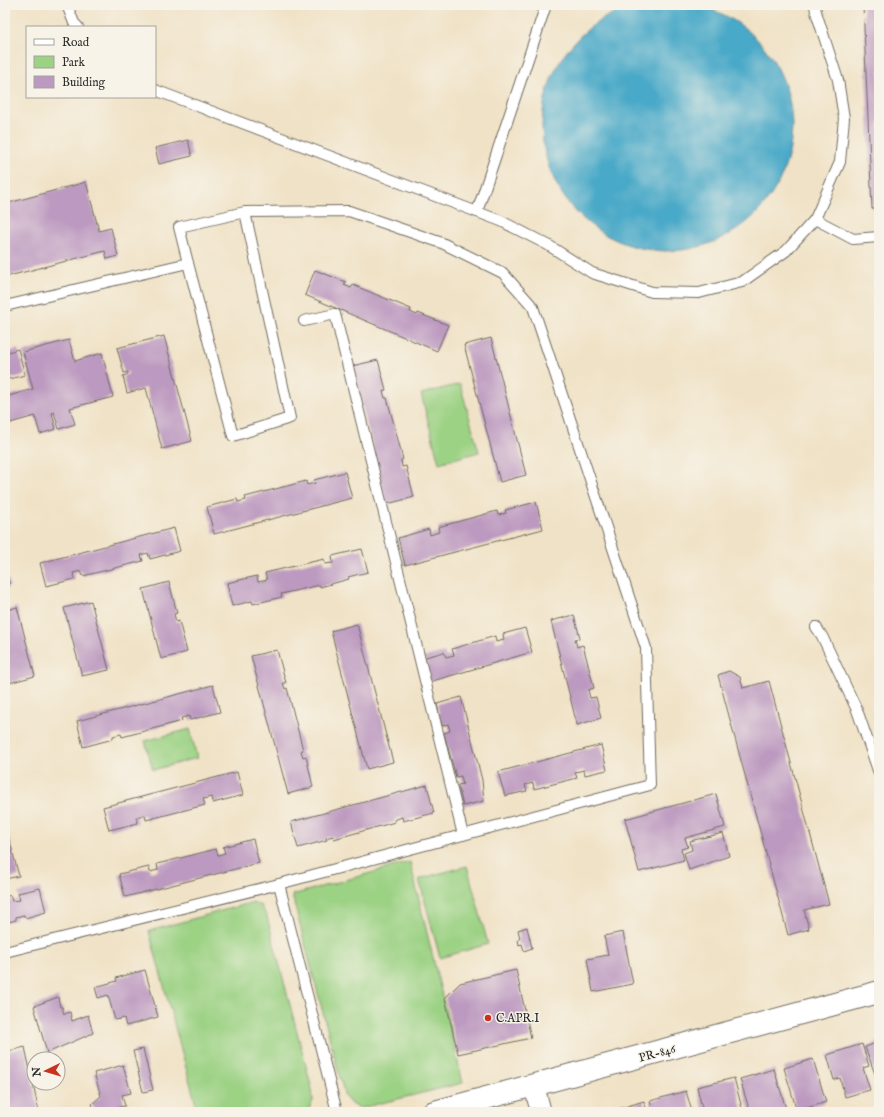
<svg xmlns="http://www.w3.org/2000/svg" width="884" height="1117" font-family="'IM FELL English',serif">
	<rect width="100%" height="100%" fill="#f7f3e8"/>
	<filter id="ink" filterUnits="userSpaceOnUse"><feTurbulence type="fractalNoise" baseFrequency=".025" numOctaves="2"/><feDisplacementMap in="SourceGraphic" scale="8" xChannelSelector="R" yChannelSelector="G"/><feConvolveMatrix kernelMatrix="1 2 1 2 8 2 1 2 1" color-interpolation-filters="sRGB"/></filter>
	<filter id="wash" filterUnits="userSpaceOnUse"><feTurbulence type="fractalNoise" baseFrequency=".012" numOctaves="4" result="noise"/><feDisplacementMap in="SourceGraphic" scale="16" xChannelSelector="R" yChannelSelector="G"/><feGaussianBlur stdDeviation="0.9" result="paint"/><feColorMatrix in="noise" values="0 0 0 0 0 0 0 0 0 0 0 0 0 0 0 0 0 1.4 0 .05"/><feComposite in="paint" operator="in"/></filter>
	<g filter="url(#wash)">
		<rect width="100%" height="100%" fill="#f0e2c6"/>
		<g fill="#9cd284" stroke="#647e58">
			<path d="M 460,384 L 479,452 L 439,463 L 421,394 Z"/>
			<path d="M 190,729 L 197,758 L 153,770 L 145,741 Z"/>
			<path d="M 410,862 L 463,1083 L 361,1108 L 351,1104 L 345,1097 L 292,895 Z"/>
			<path d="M 467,866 L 488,944 L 440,958 L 419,879 Z"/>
			<path d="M 253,902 L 261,906 L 267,917 L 312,1089 L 313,1101 L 307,1112 L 198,1112 L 149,931 Z"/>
		</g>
		<circle fill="#49a9c8" stroke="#3a6a7a" cx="667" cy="126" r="125"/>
		<g id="blocks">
			<g fill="#bc99c0">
				<path d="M 863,5 L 879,5 L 879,209 L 872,209 Z"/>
				<path d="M 188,140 L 192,156 L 159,164 L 155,148 Z"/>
				<path d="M 86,182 L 99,231 L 111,228 L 118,256 L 107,259 L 105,251 L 5,277 L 5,204 Z"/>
				<path d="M 315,270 L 346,282 L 344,285 L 351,288 L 353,285 L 411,309 L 410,312 L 417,315 L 418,313 L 448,325 L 437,351 L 305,295 Z"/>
				<path d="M 164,336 L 192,441 L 162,449 L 146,388 L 127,393 L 123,376 L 128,374 L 128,372 L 124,373 L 117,348 Z"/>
				<path d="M 491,338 L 526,475 L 500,482 L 464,345 Z"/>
				<path d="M 69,340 L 75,361 L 102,353 L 113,397 L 70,408 L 75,424 L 59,429 L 54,412 L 52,413 L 56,429 L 40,434 L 35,416 L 10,423 L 5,405 L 5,397 L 33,389 L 23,352 Z"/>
				<path d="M 18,349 L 25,375 L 5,380 L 5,353 Z"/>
				<path d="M 378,360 L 386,390 L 383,391 L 385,398 L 387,398 L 403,459 L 401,460 L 402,467 L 406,466 L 414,497 L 387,504 L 352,366 Z"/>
				<path d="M 345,472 L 352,498 L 214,534 L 207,507 L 237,499 L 238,502 L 246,500 L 245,497 L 306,481 L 307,485 L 315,483 L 314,480 Z"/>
				<path d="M 536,502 L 543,529 L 405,565 L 398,538 L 429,529 L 430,535 L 439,532 L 438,527 L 497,511 L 498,515 L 506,513 L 505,510 Z"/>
				<path d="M 174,528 L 180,551 L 150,559 L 148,553 L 141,555 L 143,561 L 83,576 L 81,571 L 73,573 L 75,579 L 46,586 L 40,563 Z"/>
				<path d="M 362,549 L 368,572 L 348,577 L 349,579 L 320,587 L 320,585 L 281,594 L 282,597 L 253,604 L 252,601 L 232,606 L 227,583 L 257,576 L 258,582 L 267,580 L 265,573 L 324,559 L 325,564 L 333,563 L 332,556 Z"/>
				<path d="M 5,568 L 10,586 L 5,587 Z"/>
				<path d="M 169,582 L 177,613 L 174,614 L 176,622 L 179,621 L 187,652 L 161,659 L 143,589 Z"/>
				<path d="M 91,601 L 109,670 L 82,676 L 64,608 Z"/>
				<path d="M 17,607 L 35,676 L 9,683 L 5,668 L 5,611 Z"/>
				<path d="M 574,615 L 580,638 L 575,639 L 577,647 L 583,645 L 594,688 L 588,690 L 590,698 L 596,697 L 601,718 L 577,725 L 551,621 Z"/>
				<path d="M 357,624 L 393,762 L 367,769 L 331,631 Z"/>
				<path d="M 525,628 L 532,652 L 429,682 L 422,658 L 444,652 L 446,657 L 454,655 L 452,649 L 495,636 L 496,642 L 504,640 L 503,634 Z"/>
				<path d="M 277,650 L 286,683 L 283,683 L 285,689 L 287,688 L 303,750 L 301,751 L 303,757 L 306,756 L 313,787 L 288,794 L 251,656 Z"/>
				<path d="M 729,671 L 740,677 L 743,688 L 769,681 L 829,904 L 804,910 L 809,929 L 788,935 L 718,675 Z"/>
				<path d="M 213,685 L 220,712 L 190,720 L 189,716 L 181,718 L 182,721 L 122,737 L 121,734 L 113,736 L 113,739 L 83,747 L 77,721 Z"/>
				<path d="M 461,697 L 482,780 L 484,801 L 463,806 L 458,785 L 463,784 L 461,776 L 456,777 L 444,733 L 450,731 L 448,724 L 442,726 L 437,704 Z"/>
				<path d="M 601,745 L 607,770 L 585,775 L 584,770 L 575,772 L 577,778 L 534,789 L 533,783 L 525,785 L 527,791 L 505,796 L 498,772 Z"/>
				<path d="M 237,772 L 243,795 L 213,803 L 212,797 L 203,799 L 205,805 L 146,820 L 145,815 L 136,817 L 138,823 L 109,830 L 103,807 Z"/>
				<path d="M 427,785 L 434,813 L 403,821 L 402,817 L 394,820 L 395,822 L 334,839 L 333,836 L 326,838 L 327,840 L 298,848 L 291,822 Z"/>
				<path d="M 716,794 L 725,827 L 685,838 L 688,847 L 681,849 L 684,860 L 639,872 L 625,819 Z"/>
				<path d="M 5,824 L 19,876 L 5,879 Z"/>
				<path d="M 723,833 L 729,856 L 689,870 L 684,853 L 692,850 L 690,841 Z"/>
				<path d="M 253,839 L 259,863 L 125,897 L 119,874 L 149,867 L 150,872 L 158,870 L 157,864 L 216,849 L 218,855 L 225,853 L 223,847 Z"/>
				<path d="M 40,888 L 46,912 L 25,918 L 24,915 L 16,917 L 16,920 L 5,923 L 5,897 L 10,895 L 12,901 L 20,900 L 18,893 Z"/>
				<path d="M 527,927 L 532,948 L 524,951 L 522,944 L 519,945 L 518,940 L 520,938 L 518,930 Z"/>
				<path d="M 623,932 L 633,984 L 593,992 L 587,959 L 608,955 L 604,936 Z"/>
				<path d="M 145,970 L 158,1017 L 126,1026 L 124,1018 L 115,1020 L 108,995 L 98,998 L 95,987 L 117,981 L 116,978 Z"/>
				<path d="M 516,970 L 531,1038 L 458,1054 L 445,998 L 460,983 Z"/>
				<path d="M 58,997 L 60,1007 L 62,1007 L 64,1014 L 70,1012 L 72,1021 L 88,1015 L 93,1033 L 47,1053 L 34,1006 Z"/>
				<path d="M 879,1042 L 879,1085 L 865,1047 Z"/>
				<path d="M 862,1044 L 869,1066 L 863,1068 L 870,1090 L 845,1097 L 840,1078 L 834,1080 L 827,1055 Z"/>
				<path d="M 25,1047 L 39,1112 L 5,1112 L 5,1052 Z"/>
				<path d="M 143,1049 L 153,1090 L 143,1092 L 133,1051 Z"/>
				<path d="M 813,1059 L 826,1102 L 797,1111 L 784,1068 Z"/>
				<path d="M 123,1065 L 131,1093 L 122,1095 L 125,1106 L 104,1111 L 104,1110 L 95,1112 L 92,1104 L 101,1096 L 94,1073 Z"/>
				<path d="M 774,1069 L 787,1112 L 750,1112 L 740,1079 Z"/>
				<path d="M 734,1078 L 743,1112 L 703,1112 L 697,1087 Z"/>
				<path d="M 686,1091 L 692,1112 L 653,1112 L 650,1101 Z"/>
				<path d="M 644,1101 L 647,1112 L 611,1112 L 611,1111 Z"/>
			</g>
		</g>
	</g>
	<g filter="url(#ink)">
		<use href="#blocks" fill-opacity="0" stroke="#706b61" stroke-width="1"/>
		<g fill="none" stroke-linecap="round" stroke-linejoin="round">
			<defs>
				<g id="lane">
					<path d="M 67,5 L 74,23 L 78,27"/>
					<path d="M 155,90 L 501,221 L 548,245 L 592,273 L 652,292 L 699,293 L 742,282 L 786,251 L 815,219 L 840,162 L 844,118 L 838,80 L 816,12 L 815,5"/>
					<path d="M 245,212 L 290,418 L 233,436 L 188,263 L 179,227 Z"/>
					<path d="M 477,212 L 546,5"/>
					<path d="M 815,219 L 853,239 L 879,237"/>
					<path d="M 5,306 L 188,263"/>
					<path d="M 304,321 L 335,314 L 463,835"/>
					<path d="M 816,627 L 822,636 L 857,710 L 879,773"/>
					<path d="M 279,884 L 337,1112"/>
					<path d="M 5,952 L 279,884 L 650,785 L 646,648 L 533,307 L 503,273 L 442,243 L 349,211 L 245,212"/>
				</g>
				<path id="street" d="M 534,1086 L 541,1112"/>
				<path id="secondary" d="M 434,1112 L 879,992"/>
			</defs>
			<use href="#lane" stroke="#706b61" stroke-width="12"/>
			<use href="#street" stroke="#706b61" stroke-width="22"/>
			<use href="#secondary" stroke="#706b61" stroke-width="24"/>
			<use href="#lane" stroke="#fff" stroke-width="10"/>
			<use href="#street" stroke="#fff" stroke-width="20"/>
			<use href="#secondary" stroke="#fff" stroke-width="22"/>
		</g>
	</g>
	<circle fill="#c8321e" stroke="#f7f3e8" stroke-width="1.5" cx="488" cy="1018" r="4"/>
	<g text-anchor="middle" stroke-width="3" stroke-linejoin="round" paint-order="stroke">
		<g font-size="12" fill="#2b2b2b" stroke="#f7f3e8" text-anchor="start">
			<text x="496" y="1022">C.APR.I</text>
		</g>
		<g font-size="12" fill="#2b2b2b" stroke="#f7f3e8">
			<text transform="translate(657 1053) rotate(-15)" y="4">PR-846</text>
		</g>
	</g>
	<rect width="884" height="1117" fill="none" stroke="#f7f3e8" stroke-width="20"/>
	<rect x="26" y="26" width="130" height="72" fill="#f7f3e8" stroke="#a5a39c"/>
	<rect x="34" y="39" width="20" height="6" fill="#ffffff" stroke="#a5a39c"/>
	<text x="62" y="46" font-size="12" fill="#2b2b2b">Road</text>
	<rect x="34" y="56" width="20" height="12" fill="#9cd284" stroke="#a5a39c"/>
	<text x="62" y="66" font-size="12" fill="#2b2b2b">Park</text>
	<rect x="34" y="76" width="20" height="12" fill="#bc99c0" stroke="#a5a39c"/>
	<text x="62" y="86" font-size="12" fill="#2b2b2b">Building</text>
	<g transform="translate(46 1071) rotate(265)"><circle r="19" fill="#f7f3e8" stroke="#a5a39c"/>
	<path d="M0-3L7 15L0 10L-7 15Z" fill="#c8321e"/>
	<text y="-6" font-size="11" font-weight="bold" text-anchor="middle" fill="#2b2b2b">N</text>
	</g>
</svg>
